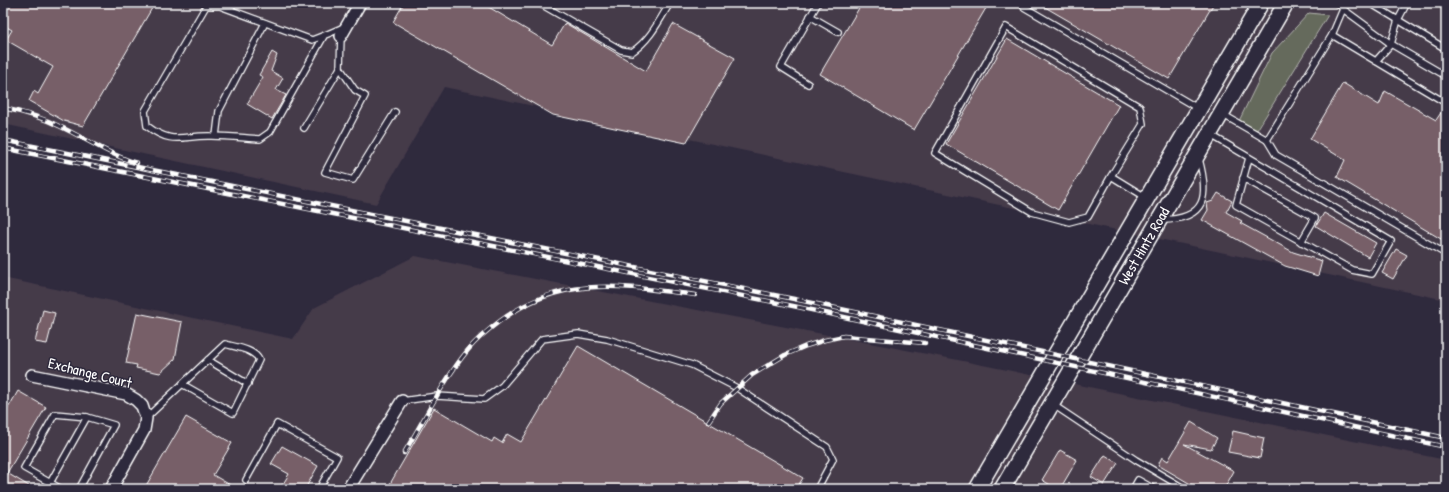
<svg xmlns="http://www.w3.org/2000/svg" width="1449" height="492" font-family="'Patrick Hand',sans-serif">
	<rect width="100%" height="100%" fill="#2f2a3d"/>
	<filter id="ink" filterUnits="userSpaceOnUse"><feTurbulence type="fractalNoise" baseFrequency=".025" numOctaves="2"/><feDisplacementMap in="SourceGraphic" scale="8" xChannelSelector="R" yChannelSelector="G"/><feConvolveMatrix kernelMatrix="1 2 1 2 8 2 1 2 1" color-interpolation-filters="sRGB"/></filter>
	<g filter="url(#ink)">
		<g fill="#453a4a">
			<path d="M 3,3 L 1446,3 L 1446,300 L 444,87 L 376,204 L 3,124 Z"/>
			<path d="M 415,256 L 953,359 L 1446,460 L 1446,489 L 3,489 L 3,278 L 293,339 L 314,308 Z"/>
		</g>
		<path fill="#656a5c" stroke="#b2b4ae" d="M 1309,13 L 1328,15 L 1257,130 L 1239,121 L 1272,53 Z"/>
		<g fill="#775f67" stroke="#fff">
			<path d="M 10,3 L 155,3 L 83,126 L 64,121 L 29,101 L 34,91 L 38,94 L 53,67 L 6,40 L 12,30 L 3,25 L 3,15 Z"/>
			<path d="M 404,3 L 482,3 L 552,45 L 565,23 L 646,71 L 673,24 L 735,58 L 686,143 L 553,115 L 393,22 Z"/>
			<path d="M 862,3 L 989,3 L 914,130 L 820,74 Z"/>
			<path d="M 1038,3 L 1214,3 L 1169,79 Z"/>
			<path d="M 1007,39 L 1119,105 L 1058,210 L 946,144 Z"/>
			<path d="M 272,52 L 277,55 L 271,71 L 283,78 L 276,90 L 286,95 L 272,119 L 247,104 L 263,77 L 259,75 Z"/>
			<path d="M 1343,83 L 1379,105 L 1385,91 L 1436,120 L 1445,107 L 1446,107 L 1446,242 L 1337,177 L 1345,160 L 1310,139 Z"/>
			<path d="M 1218,193 L 1232,201 L 1226,212 L 1242,221 L 1240,223 L 1293,252 L 1322,261 L 1318,276 L 1285,266 L 1202,220 L 1208,210 L 1207,203 L 1213,201 Z"/>
			<path d="M 1324,213 L 1376,243 L 1368,257 L 1316,226 Z"/>
			<path d="M 1396,249 L 1407,255 L 1393,279 L 1382,273 Z"/>
			<path d="M 43,310 L 55,313 L 47,344 L 35,342 Z"/>
			<path d="M 137,313 L 182,322 L 175,359 L 160,373 L 136,368 L 137,365 L 126,363 Z"/>
			<path d="M 578,346 L 803,478 L 796,489 L 387,489 L 434,408 L 492,442 L 494,438 L 502,443 L 507,434 L 521,442 Z"/>
			<path d="M 18,391 L 46,407 L 7,473 L 34,489 L 3,489 L 3,417 Z"/>
			<path d="M 186,417 L 232,443 L 213,475 L 237,489 L 144,489 Z"/>
			<path d="M 1191,422 L 1217,438 L 1211,449 L 1184,444 L 1234,471 L 1224,489 L 1199,489 L 1158,465 L 1162,457 L 1168,461 Z"/>
			<path d="M 1233,431 L 1264,438 L 1260,458 L 1228,452 Z"/>
			<path d="M 282,446 L 318,466 L 305,489 L 280,489 L 289,474 L 271,464 Z"/>
			<path d="M 1060,450 L 1077,460 L 1060,489 L 1057,489 L 1042,480 Z"/>
			<path d="M 1105,455 L 1118,463 L 1104,485 L 1091,477 Z"/>
		</g>
		<g fill="none" stroke-linecap="round" stroke-linejoin="round">
			<defs>
				<g id="service">
					<path d="M 539,3 L 621,50 L 632,52 C 650,40 659,21 670,3"/>
					<path d="M 1026,3 L 1024,7 L 1199,109"/>
					<path d="M 1338,3 L 1343,9 L 1391,44 L 1446,76"/>
					<path d="M 1370,3 L 1446,49"/>
					<path d="M 810,16 L 838,32"/>
					<path d="M 1332,35 L 1343,9"/>
					<path d="M 324,36 L 270,132 L 260,139 C 244,138 227,136 211,136 C 182,135 173,146 147,126 L 145,111 L 206,6 L 220,6 L 312,40 C 323,36 333,32 344,27"/>
					<path d="M 1376,61 L 1391,44 L 1398,20 L 1407,3"/>
					<path d="M 340,68 L 355,90 L 365,96 L 325,172 L 353,180 L 395,112"/>
					<path d="M 808,84 L 781,67 L 818,3"/>
					<path d="M 1222,114 L 1267,140 L 1332,35 L 1446,103"/>
					<path d="M 304,128 L 340,68 L 341,36"/>
					<path d="M 1211,135 L 1391,241 L 1372,274 L 1352,270 L 1236,205 L 1249,158"/>
					<path d="M 216,136 L 219,111 L 265,23"/>
					<path d="M 1267,140 L 1276,155 L 1446,254"/>
					<path d="M 1111,176 L 1088,217 L 1069,222 L 1032,212 L 935,153 L 1006,27 L 1140,107 L 1143,124 L 1111,176 L 1147,198"/>
					<path d="M 1243,178 L 1315,218 L 1301,242"/>
					<path d="M 1162,220 C 1207,219 1209,196 1199,159"/>
					<path d="M 208,360 L 248,384"/>
					<path d="M 402,401 L 437,396 L 484,399 L 502,386 L 542,339 L 578,334 L 607,339 L 692,365 L 737,388 L 827,447 L 833,459 L 817,489"/>
					<path d="M 1052,404 L 1136,460 L 1185,489"/>
					<path d="M 146,418 L 225,344 C 235,347 254,349 259,360 L 233,413 L 182,384"/>
					<path d="M 246,480 L 277,424 L 337,457 L 319,489"/>
					<path d="M 50,483 L 87,417"/>
					<path d="M 61,489 L 24,468 L 55,414 L 87,417 L 114,425 L 79,489"/>
					<path d="M 1133,489 L 1138,480 L 1154,489"/>
				</g>
				<g id="minor">
					<path d="M 341,36 L 360,3"/>
					<path d="M 32,375 L 126,394 L 136,400 L 142,406 L 146,418 L 144,430 L 111,489"/>
					<path d="M 348,489 L 402,401"/>
				</g>
				<g id="secondary">
					<path d="M 977,489 L 1261,3"/>
					<path d="M 1002,489 L 1286,3"/>
				</g>
			</defs>
			<use href="#service" stroke="#fff" stroke-width="8"/>
			<use href="#minor" stroke="#fff" stroke-width="14"/>
			<use href="#secondary" stroke="#fff" stroke-width="18"/>
			<use href="#service" stroke="#2f2a3d" stroke-width="5.5"/>
			<use href="#minor" stroke="#2f2a3d" stroke-width="11"/>
			<use href="#secondary" stroke="#2f2a3d" stroke-width="15"/>
			<defs>
				<g id="rail">
					<path d="M 3,108 C 23,112 41,117 59,126 C 85,138 109,155 137,163"/>
					<path d="M 3,140 L 794,299 L 1446,438"/>
					<path d="M 3,148 L 793,306 L 1446,447"/>
					<path d="M 708,422 L 721,403 L 752,375 L 785,355 L 806,346 L 825,340 L 844,336 L 925,343"/>
					<path d="M 404,453 C 424,420 444,379 468,350 C 477,339 488,330 500,321 C 562,274 623,286 695,295"/>
				</g>
			</defs>
			<use href="#rail" stroke="#fff" stroke-width="4.5"/>
			<use href="#rail" stroke="#2f2a3d" stroke-width="3" stroke-dasharray="9" stroke-linecap="butt"/>
		</g>
	</g>
	<g text-anchor="middle" stroke-width="3" stroke-linejoin="round" paint-order="stroke">
		<g font-size="15" fill="#fff" stroke="#2f2a3d">
			<text transform="translate(1144 246) rotate(-60)" y="5">West Hintz Road</text>
			<text transform="translate(90 373) rotate(14)" y="5">Exchange Court</text>
		</g>
	</g>
	<rect width="1449" height="492" fill="none" stroke="#2f2a3d" stroke-width="16"/>
	<rect x="8" y="8" width="1433" height="476" fill="none" stroke="#fff" stroke-width="1.5" filter="url(#ink)"/>
</svg>
